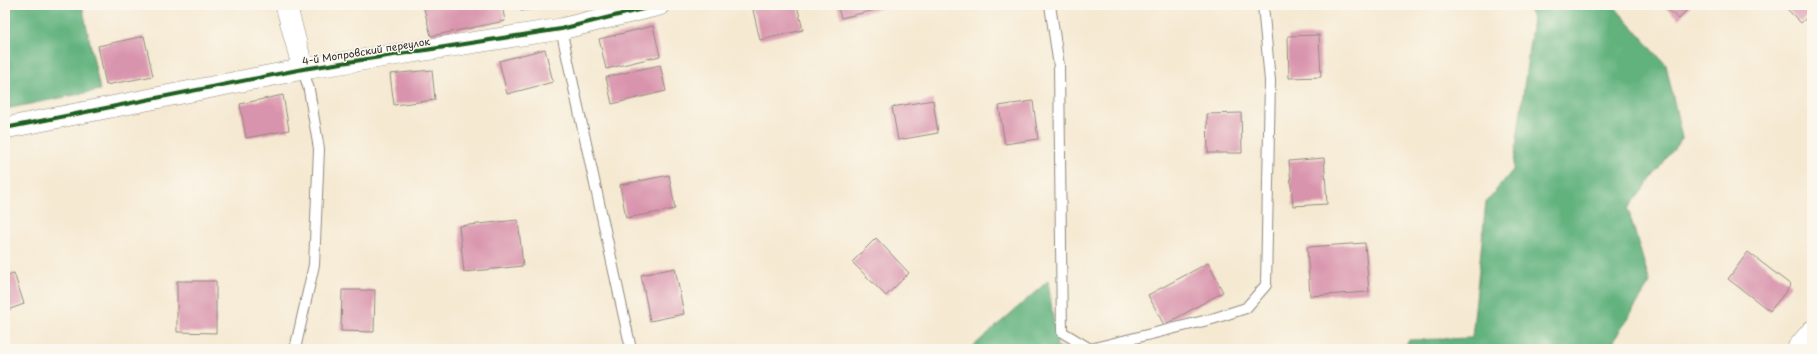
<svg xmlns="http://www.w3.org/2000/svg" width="1817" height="354" font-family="'Playpen Sans',sans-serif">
	<rect width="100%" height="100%" fill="#fbf7ec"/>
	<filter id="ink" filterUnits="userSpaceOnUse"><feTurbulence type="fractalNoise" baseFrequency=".025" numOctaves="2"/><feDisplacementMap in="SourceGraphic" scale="8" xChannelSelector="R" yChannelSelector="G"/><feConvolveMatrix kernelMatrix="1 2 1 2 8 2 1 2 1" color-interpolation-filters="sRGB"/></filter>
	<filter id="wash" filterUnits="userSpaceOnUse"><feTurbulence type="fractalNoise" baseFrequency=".012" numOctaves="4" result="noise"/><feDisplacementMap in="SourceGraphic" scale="16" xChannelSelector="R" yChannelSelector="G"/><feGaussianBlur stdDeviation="0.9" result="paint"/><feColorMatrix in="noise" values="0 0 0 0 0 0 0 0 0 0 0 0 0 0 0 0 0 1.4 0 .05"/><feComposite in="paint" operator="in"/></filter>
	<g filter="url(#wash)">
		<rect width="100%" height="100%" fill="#f5e9d2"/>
		<g fill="#62b27e" stroke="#466e54">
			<path d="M 5,5 L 82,5 L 100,90 L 5,109 Z"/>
			<path d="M 1527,5 L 1613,5 L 1666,65 L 1682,138 L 1628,209 L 1650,283 L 1613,342 L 1599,349 L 1403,349 L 1409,340 L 1472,338 L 1486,202 L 1513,170 L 1533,19 Z"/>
			<path d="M 1048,281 L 1057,347 L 1065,349 L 970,349 Z"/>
		</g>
		<g id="blocks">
			<g fill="#d994ad">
				<path d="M 423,5 L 502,5 L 505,21 L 431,36 Z"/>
				<path d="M 520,5 L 545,5 L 545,6 L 521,11 Z"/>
				<path d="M 774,5 L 797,5 L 803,30 L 760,40 L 753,10 Z"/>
				<path d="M 837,5 L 892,5 L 892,6 L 841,18 Z"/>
				<path d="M 1662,5 L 1691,5 L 1679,19 Z"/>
				<path d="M 1783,5 L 1812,5 L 1812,12 L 1801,23 Z"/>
				<path d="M 653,26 L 660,56 L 606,69 L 599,39 Z"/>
				<path d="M 1319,35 L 1321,77 L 1289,78 L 1288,36 Z"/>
				<path d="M 144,36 L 153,76 L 106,85 L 98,46 Z"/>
				<path d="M 545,49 L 553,82 L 507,94 L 499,61 Z"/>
				<path d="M 660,65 L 666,91 L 612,104 L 606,77 Z"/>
				<path d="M 432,70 L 435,100 L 394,105 L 390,74 Z"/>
				<path d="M 283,95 L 289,130 L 246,138 L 240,104 Z"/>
				<path d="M 933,100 L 938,133 L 898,140 L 892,107 Z"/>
				<path d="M 1033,101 L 1038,139 L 1005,144 L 999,106 Z"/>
				<path d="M 1241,113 L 1242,153 L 1208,153 L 1207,114 Z"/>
				<path d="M 1324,158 L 1327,204 L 1293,206 L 1289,161 Z"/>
				<path d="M 669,175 L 675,209 L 626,218 L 620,185 Z"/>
				<path d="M 518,220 L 523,266 L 464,272 L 459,226 Z"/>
				<path d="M 876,238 L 909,273 L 886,296 L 852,262 Z"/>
				<path d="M 1365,243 L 1369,292 L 1310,296 L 1307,247 Z"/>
				<path d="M 1748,252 L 1791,285 L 1770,311 L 1728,279 Z"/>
				<path d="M 1208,263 L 1223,292 L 1164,325 L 1148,295 Z"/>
				<path d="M 675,268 L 684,314 L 650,321 L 641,275 Z"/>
				<path d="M 14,273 L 24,304 L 5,311 L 5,276 Z"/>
				<path d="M 177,281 L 216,281 L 216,333 L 177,332 Z"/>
				<path d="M 342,290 L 375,290 L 374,332 L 341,331 Z"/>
			</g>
		</g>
	</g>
	<g filter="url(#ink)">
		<use href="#blocks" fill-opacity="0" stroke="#908a7e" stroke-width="1"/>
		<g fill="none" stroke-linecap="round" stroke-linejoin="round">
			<defs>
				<g id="lane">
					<path d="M 1050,5 L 1059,66 L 1062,332 L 1090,349 L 1212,319 L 1246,308 L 1266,285 L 1270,81 L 1263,5"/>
					<path d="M 561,29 L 631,349"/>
					<path d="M 295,349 L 314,265 L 319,149 L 309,90 L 303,69"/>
				</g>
				<g id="street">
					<path d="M 286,5 L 303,69"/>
					<path d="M 5,128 L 303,69 L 561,29 L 659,5"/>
					<path d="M 1797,349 L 1812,331"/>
				</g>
			</defs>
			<use href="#lane" stroke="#908a7e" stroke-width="12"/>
			<use href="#street" stroke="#908a7e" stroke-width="22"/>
			<use href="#lane" stroke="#fff" stroke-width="10"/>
			<use href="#street" stroke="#fff" stroke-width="21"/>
			<defs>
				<path id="cycleway" d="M 5,128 L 303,69 L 561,29 L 659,5"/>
			</defs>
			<use href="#cycleway" stroke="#fbf7ec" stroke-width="6"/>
			<use href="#cycleway" stroke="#1b5e20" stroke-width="4"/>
		</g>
	</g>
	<g text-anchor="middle" stroke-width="3" stroke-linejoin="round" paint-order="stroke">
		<g font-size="10" fill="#2b2b2b" stroke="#fbf7ec">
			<text transform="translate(366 51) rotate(-9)" y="4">4-й Мопровский переулок</text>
		</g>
	</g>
	<rect width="1817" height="354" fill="none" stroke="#fbf7ec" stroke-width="20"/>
</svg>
